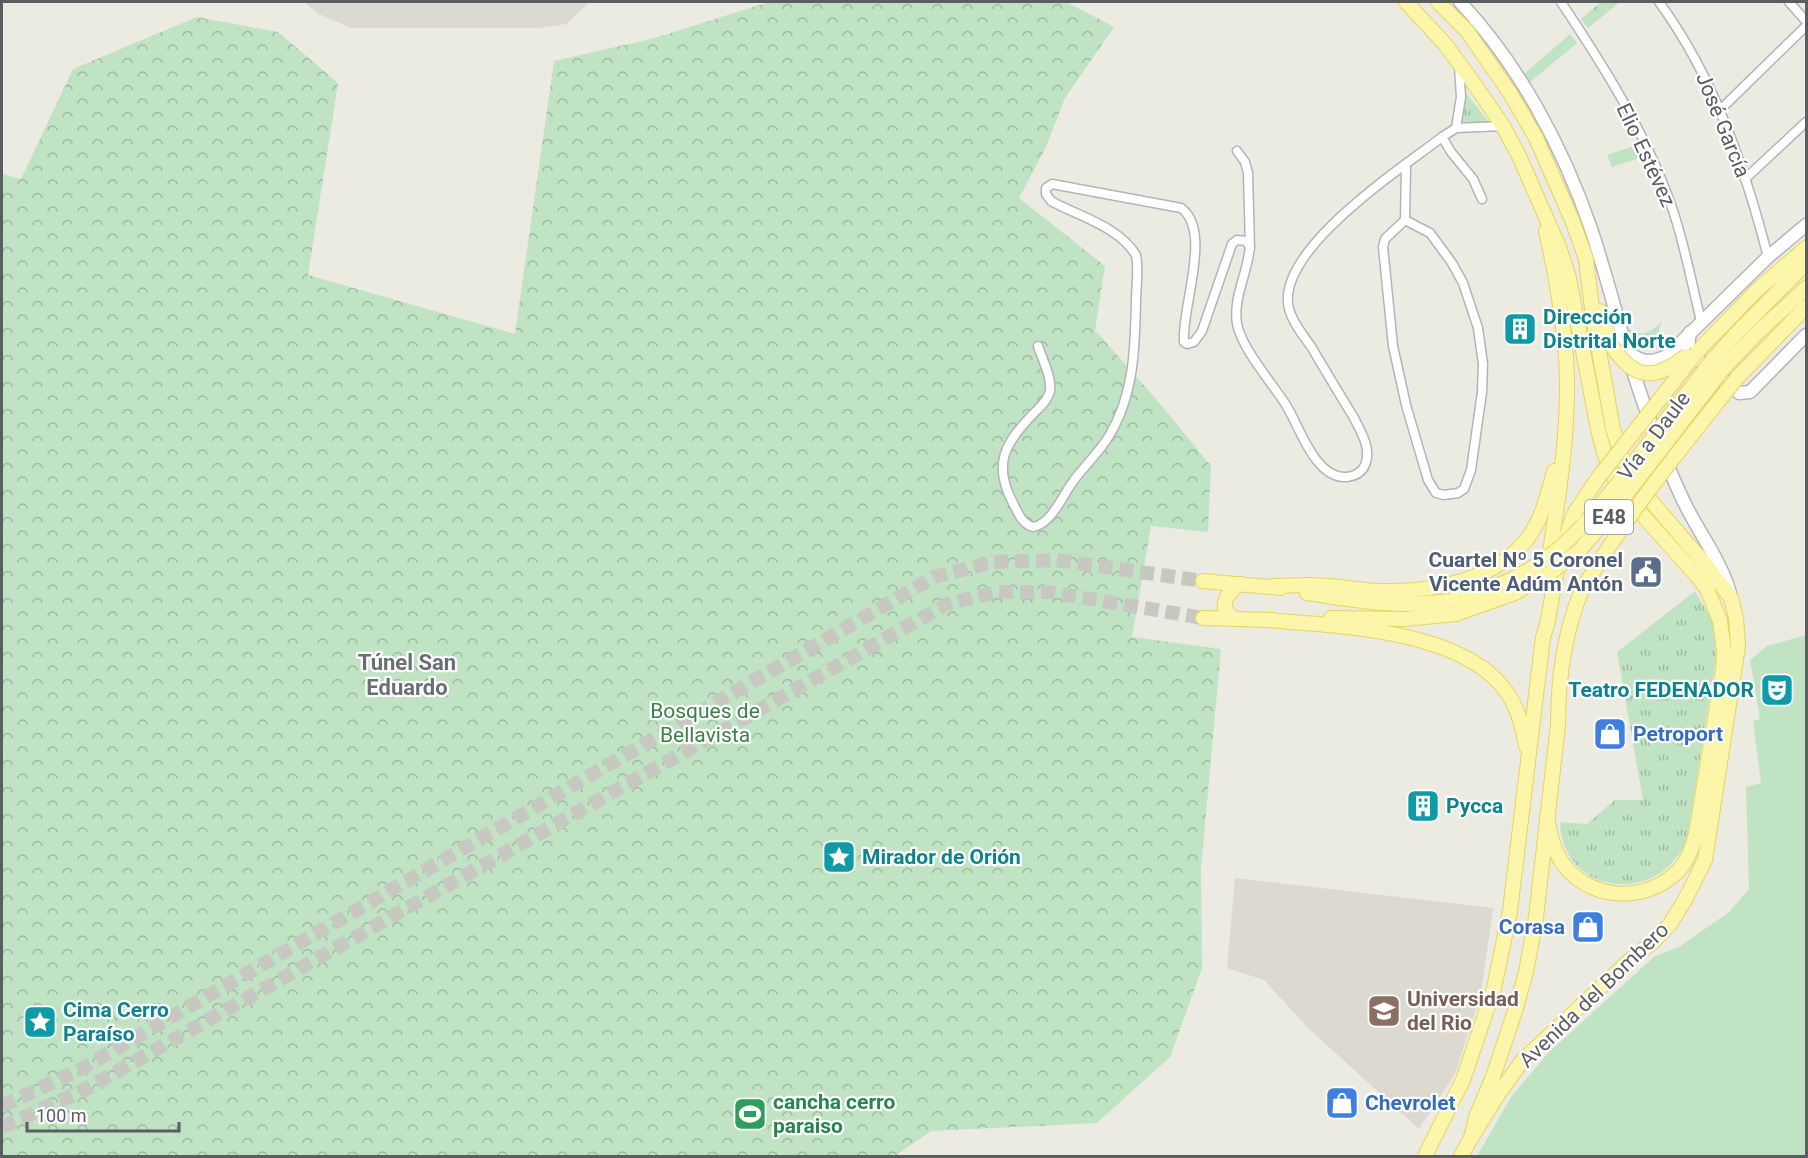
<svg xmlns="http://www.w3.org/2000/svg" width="1808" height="1158" font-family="Roboto,sans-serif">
	<defs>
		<pattern id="forest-crowns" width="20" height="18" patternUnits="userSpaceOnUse" patternTransform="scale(1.5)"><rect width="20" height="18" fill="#bfe3c3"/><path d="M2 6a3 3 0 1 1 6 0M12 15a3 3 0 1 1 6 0" fill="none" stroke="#9ebba2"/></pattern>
		<pattern id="park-tufts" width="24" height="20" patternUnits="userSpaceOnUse" patternTransform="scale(1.5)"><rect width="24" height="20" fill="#bfe3c3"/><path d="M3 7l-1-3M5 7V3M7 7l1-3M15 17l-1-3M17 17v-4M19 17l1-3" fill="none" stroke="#9ebba2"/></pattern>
	</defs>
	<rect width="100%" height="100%" fill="#ecebe2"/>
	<g fill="#dcdad0">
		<path d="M 304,2 L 590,2 L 566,24 L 540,28 L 351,28 L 319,14 Z"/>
		<path d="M 1235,878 L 1493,908 L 1481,994 L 1455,1074 L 1419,1129 L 1308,1028 L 1264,980 L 1227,968 Z"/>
	</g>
	<g fill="#bfe3c3">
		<path d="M 1634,146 L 1639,158 L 1612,167 L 1607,155 Z"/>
		<path d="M 1806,635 L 1806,1156 L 1477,1156 L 1511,1097 L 1549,1052 L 1655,956 L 1679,947 L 1729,912 L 1749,889 L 1746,787 L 1761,783 L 1753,721 L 1760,719 L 1750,660 L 1767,646 Z"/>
	</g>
	<path fill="url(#forest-crowns)" d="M 769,2 L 1066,2 L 1114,27 L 1065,98 L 1045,149 L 1019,198 L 1105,266 L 1095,330 L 1156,399 L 1211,466 L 1208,532 L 1151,526 L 1132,637 L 1221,649 L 1201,868 L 1202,968 L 1170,1057 L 1097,1123 L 931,1131 L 895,1156 L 2,1156 L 2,174 L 21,179 L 73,69 L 197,17 L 278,32 L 338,83 L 308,275 L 515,334 L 554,61 L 655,38 Z"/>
	<g fill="url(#park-tufts)">
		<path d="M 1601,2 L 1620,2 L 1588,28 L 1581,19 Z"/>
		<path d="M 1570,34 L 1577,43 L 1529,83 L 1523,75 Z"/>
		<path d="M 1458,83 L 1495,130 L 1454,125 L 1458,100 Z"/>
		<path d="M 1662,322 L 1653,346 L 1639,350 L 1628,347 L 1621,324 C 1639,337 1646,336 1662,322 Z"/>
		<path d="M 1695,591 L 1714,623 L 1716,658 L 1686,845 C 1676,859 1666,872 1649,879 C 1605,896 1561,870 1560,822 L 1587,824 L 1615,800 L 1643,800 L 1617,652 Z"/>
	</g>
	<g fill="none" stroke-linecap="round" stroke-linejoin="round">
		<g stroke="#c8c8c2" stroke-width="14" stroke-dasharray="14 7" stroke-linecap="butt">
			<path d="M 2,1106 L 81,1069 L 934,577 L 993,562 L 1056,560 L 1203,581"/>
			<path d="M 2,1127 L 84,1090 L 947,604 L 996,592 L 1050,592 L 1203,618"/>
		</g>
		<defs>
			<g id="minor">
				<path d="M 1561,2 C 1603,65 1644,130 1670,202 C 1684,240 1691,281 1701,321"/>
				<path d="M 1659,2 C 1714,77 1745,168 1768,257"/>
				<path d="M 1789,2 L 1806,21"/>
				<path d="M 1720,110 L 1806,26"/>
				<path d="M 1456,128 L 1461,97 L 1459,66"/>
				<path d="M 1442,137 L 1451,152 L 1473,179 L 1482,199"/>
				<path d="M 1237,151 L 1245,162 L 1248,173 L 1250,248"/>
				<path d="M 1745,179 L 1806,122"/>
				<path d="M 1405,220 L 1430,233 L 1452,263 L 1463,283 L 1478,328 L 1483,364 L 1482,392 L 1471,470 L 1464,489 L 1458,493 L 1444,495 L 1436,493 L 1428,480 L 1406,405 L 1393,346 L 1383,247 L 1385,239 Z"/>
				<path d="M 1405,220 L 1406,165"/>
				<path d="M 1038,346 C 1042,359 1052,377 1050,391 C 1048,400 1040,407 1034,413 C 1005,443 992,464 1013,503 C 1018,513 1022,524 1033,527 C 1051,524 1062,497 1072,483 C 1083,467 1099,453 1109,436 C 1134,395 1135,348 1136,302 C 1136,287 1139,270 1136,255 C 1118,226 1080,217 1051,201 L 1046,194 L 1046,188 L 1052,184 L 1181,208 C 1213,231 1181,308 1184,342 L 1187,344 L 1194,342 L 1202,331 L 1232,244 L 1237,240 L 1246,241 L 1250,247 L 1249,253 C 1246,276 1233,299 1237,324 C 1242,349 1272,383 1286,405 C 1299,425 1315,480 1347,477 C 1355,476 1362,472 1365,465 C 1372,449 1361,432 1354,418 C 1340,395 1326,372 1312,348 C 1304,336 1293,324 1289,309 C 1274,251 1402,168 1442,137 L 1456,128 L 1503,126"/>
			</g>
			<g id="secondary">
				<path d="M 1460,2 C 1519,65 1563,147 1591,229 C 1611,288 1624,349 1645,407 C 1658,441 1671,477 1687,508 C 1702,537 1721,562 1730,593"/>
				<path d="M 1690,332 L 1688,346 L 1692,355 L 1739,393 L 1750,392 L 1806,335"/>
				<path d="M 1628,350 C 1639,364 1652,363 1667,356 L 1768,257 L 1806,225"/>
			</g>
			<g id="primary">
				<path d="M 1406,2 L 1444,43 L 1468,75 L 1503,126 L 1519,156 L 1559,247 L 1569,278 L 1599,434 L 1610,472 L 1637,509 L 1697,576 L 1707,589 L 1720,621 L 1724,651 L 1723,670 L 1696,834 C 1692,847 1688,861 1678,871 C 1644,905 1587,900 1561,861 C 1552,847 1550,832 1547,817"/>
				<path d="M 1438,2 L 1467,31 L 1510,93 L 1536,138 L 1572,220 L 1586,259 L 1593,317 L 1613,429 L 1623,460 L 1637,485 L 1706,565 L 1731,598 L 1736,618 L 1738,646 L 1705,860 L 1686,898 L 1670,924 L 1652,943 L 1630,960 L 1523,1060 L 1499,1093 L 1471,1138"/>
				<path d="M 1600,311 L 1612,346"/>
				<path d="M 1697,352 L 1757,290 L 1806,248"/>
				<path d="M 1711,362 L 1735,335 L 1806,263"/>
				<path d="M 1722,370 L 1756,334 L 1806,288"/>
				<path d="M 1737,378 L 1806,307"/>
				<path d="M 1203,581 L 1280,588"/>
				<path d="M 1545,584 C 1555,517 1568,448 1567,380 C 1566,330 1557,280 1546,231"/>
				<path d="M 1272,586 C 1284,586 1296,585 1308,585 C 1333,585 1357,590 1381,591 C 1433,592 1498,581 1530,535 C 1543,516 1548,493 1554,471"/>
				<path d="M 1307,593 C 1357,601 1404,609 1454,600"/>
				<path d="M 1203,618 L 1273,620"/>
				<path d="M 1331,618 L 1404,619 L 1456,614"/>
				<path d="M 1236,619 C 1216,610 1226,593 1240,584"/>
				<path d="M 1266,620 C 1336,626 1466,629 1508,694 C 1518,709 1523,728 1526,746"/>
				<path d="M 1425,1156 L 1463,1080 L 1494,988 L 1510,911 L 1543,637 L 1547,625 L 1559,558 L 1574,514"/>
				<path d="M 1461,1156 L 1471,1138 L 1476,1117 L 1493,1077 L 1516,1008 L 1526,972 L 1536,917 L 1558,725 C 1558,680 1564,634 1581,592"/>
			</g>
		</defs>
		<use href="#minor" stroke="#b3b4b9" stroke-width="11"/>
		<use href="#secondary" stroke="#b4b6bc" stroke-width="15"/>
		<use href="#primary" stroke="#ead25e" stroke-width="16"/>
		<use href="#minor" stroke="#fff" stroke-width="8"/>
		<use href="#secondary" stroke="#fff" stroke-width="12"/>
		<use href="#primary" stroke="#fbf6a9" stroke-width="14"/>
		<defs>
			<g id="primary-bridge">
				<path d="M 1612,346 C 1634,380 1655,381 1686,356"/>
				<path d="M 1574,514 L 1598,478 L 1697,352"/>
				<path d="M 1581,592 C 1625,516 1682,447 1737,378"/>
				<path d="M 1454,600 C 1546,577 1581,532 1635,461 C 1660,428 1685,395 1711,362"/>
				<path d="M 1456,614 L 1515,593 L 1550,573 L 1579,551 L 1608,518 L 1722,370"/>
			</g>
		</defs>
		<use href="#primary-bridge" stroke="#ead25e" stroke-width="16" stroke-linecap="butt"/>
		<use href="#primary-bridge" stroke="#fbf6a9" stroke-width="14"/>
	</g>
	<defs>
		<symbol id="building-square" viewBox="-11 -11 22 22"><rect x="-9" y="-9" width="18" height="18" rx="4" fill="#0f9aa8" stroke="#fff"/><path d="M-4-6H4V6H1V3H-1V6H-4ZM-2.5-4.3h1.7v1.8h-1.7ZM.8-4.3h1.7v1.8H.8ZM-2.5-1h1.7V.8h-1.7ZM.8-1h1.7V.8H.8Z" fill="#fff"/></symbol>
		<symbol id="civic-square" viewBox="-11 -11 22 22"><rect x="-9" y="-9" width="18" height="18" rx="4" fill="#5c6f8a" stroke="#fff"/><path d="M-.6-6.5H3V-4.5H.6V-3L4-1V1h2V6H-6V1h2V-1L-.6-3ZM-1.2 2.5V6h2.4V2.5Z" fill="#fff"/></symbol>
		<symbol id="theatre-square" viewBox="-11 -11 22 22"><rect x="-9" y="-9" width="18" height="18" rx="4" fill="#0f9aa8" stroke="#fff"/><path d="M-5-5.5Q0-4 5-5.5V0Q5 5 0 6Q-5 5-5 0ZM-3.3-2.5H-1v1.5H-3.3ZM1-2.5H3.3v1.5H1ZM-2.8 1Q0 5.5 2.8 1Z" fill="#fff"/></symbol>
		<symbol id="shop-square" viewBox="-11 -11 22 22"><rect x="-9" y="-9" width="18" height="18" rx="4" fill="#3f7fe0" stroke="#fff"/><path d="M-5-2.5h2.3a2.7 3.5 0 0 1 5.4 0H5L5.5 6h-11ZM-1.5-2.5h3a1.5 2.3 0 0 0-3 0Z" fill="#fff"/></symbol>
		<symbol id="sight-square" viewBox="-11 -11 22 22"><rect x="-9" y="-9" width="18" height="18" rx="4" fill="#0f9aa8" stroke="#fff"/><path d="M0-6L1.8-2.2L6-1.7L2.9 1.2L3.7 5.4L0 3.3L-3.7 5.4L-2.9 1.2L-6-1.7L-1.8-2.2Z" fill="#fff"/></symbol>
		<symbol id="university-square" viewBox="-11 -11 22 22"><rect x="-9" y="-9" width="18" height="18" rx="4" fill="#8d6e63" stroke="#fff"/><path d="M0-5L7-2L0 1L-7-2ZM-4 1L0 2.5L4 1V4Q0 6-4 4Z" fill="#fff"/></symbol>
		<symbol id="stadium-square" viewBox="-11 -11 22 22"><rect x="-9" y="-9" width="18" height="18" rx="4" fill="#2e9e5b" stroke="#fff"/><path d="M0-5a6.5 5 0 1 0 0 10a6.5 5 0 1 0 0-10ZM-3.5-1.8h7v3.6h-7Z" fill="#fff"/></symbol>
	</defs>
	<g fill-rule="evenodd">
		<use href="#building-square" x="1501" y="310" width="38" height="38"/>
		<use href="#civic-square" x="1627" y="553" width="38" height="38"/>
		<use href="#theatre-square" x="1758" y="671" width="38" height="38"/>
		<use href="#shop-square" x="1591" y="715" width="38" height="38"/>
		<use href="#building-square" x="1404" y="787" width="38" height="38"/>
		<use href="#sight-square" x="820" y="838" width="38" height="38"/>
		<use href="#shop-square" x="1569" y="908" width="38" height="38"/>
		<use href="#university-square" x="1365" y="992" width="38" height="38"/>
		<use href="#sight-square" x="21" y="1003" width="38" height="38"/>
		<use href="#shop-square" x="1323" y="1084" width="38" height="38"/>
		<use href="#stadium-square" x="731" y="1095" width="38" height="38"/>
	</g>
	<g text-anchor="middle" stroke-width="4.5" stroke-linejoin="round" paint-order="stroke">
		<rect fill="#fff" stroke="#8c8e91" stroke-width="1.5" x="1585" y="500" width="48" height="34" rx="4.5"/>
		<g font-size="20" font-weight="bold" fill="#5a5d62">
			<text x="1609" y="524">E48</text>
		</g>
		<g font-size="21" fill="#5a5d62" stroke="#fff">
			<text transform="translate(1723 125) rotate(68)" y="7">José García</text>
			<text transform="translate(1646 155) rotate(65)" y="7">Elio Estévez</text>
			<text transform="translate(1654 436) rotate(-53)" y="7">Vía a Daule</text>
			<text transform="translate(1594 995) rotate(-44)" y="7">Avenida del Bombero</text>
		</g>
		<g font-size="21" font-weight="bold" fill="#0d838f" stroke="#fff" text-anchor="start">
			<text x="1543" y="324">Dirección<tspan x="1543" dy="24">Distrital Norte</tspan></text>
			<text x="1754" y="697" text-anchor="end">Teatro FEDENADOR</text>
			<text x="1446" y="813">Pycca</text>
			<text x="862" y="864">Mirador de Orión</text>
			<text x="63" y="1017">Cima Cerro<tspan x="63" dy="24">Paraíso</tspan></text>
		</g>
		<g font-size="21" font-weight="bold" fill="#4e5e75" stroke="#fff" text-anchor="end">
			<text x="1623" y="567">Cuartel Nº 5 Coronel<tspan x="1623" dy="24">Vicente Adúm Antón</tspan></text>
		</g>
		<g font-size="21" fill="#398244" stroke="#fff">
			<text x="705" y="718">Bosques de<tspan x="705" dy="24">Bellavista</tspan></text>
		</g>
		<g font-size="21" font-weight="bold" fill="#366cbe" stroke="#fff" text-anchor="start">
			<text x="1633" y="741">Petroport</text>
			<text x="1565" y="934" text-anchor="end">Corasa</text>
			<text x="1365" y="1110">Chevrolet</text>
		</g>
		<g font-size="21" font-weight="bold" fill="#785e54" stroke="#fff" text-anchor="start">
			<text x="1407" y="1006">Universidad<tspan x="1407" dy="24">del Rio</tspan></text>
		</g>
		<g font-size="21" font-weight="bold" fill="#27864d" stroke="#fff" text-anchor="start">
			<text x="773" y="1109">cancha cerro<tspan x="773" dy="24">paraiso</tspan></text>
		</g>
		<g font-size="22" font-weight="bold" fill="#6b6f74" stroke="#fff">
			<text x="407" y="670">Túnel San<tspan x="407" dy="25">Eduardo</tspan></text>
		</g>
	</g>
	<rect width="1808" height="1158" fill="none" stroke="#5a5d62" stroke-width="6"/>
	<path d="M27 1122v9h152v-9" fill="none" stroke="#5a5d62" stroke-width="3"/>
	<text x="36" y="1122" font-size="18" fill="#5a5d62" stroke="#ffffff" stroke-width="4.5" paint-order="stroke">100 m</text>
</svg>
